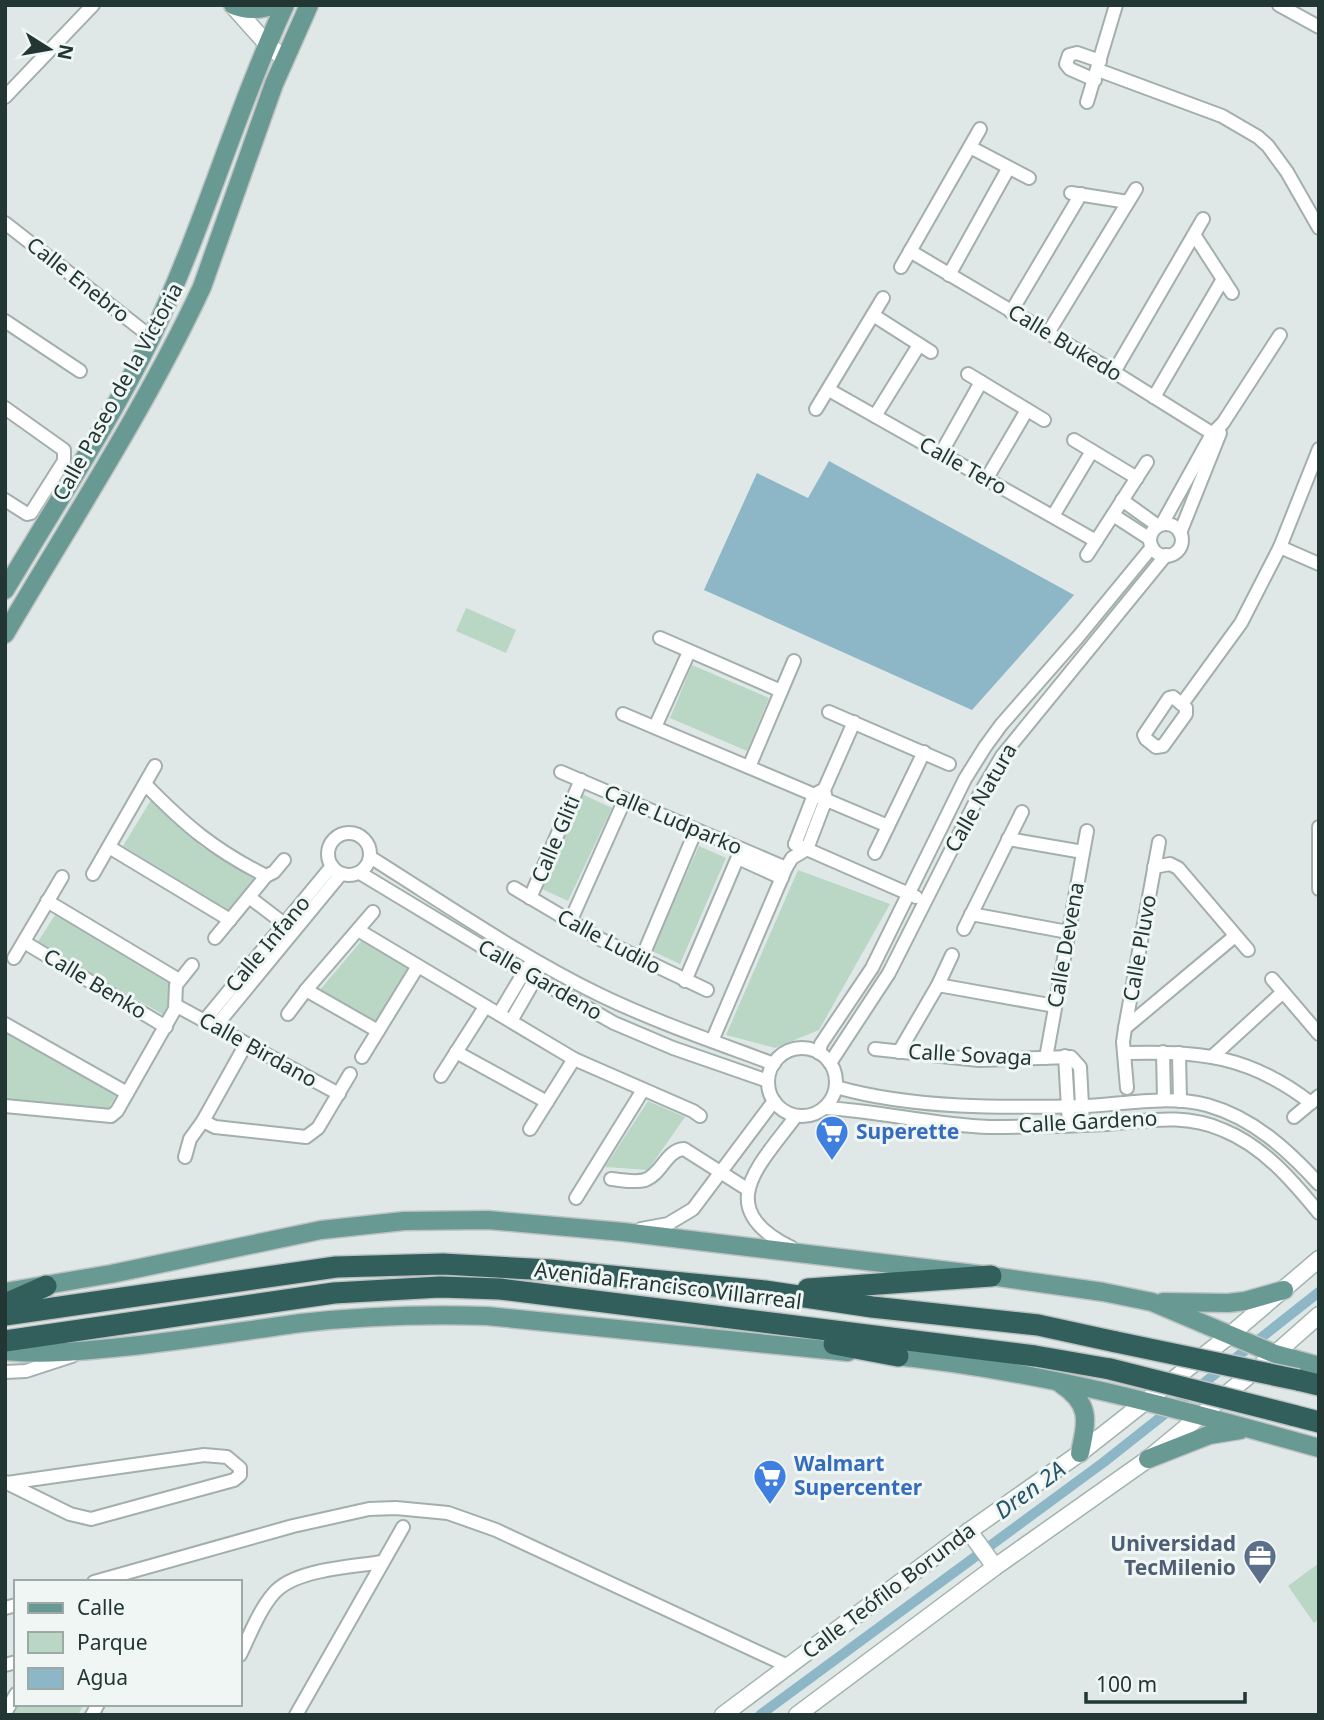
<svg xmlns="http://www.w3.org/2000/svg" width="1324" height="1720" font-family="'Noto Sans',sans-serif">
	<rect width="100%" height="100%" fill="#dfe8e6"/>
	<g fill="#bad7c6">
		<path d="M 466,608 L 516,630 L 506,653 L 456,631 Z"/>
		<path d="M 692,665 L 769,698 L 747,751 L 670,718 Z"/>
		<path d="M 582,794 L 612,808 L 568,901 L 538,887 Z"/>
		<path d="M 151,800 L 202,847 L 254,879 L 231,912 L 123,846 Z"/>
		<path d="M 699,846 L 726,858 L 680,964 L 652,951 Z"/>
		<path d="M 798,870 L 890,904 L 819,1030 L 775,1048 L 726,1035 Z"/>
		<path d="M 57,912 L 173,983 L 166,1016 L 37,943 Z"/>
		<path d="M 363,939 L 410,969 L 376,1022 L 319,991 Z"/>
		<path d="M 5,1030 L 118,1093 L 107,1110 L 5,1099 Z"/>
		<path d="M 648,1101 L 685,1117 L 648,1170 L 605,1167 Z"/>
		<path d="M 1319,1563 L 1319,1619 L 1314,1623 L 1288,1586 Z"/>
		<path d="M 18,1704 L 84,1704 L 78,1715 L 12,1715 Z"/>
	</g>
	<path fill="#8db6c7" d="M 829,461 L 1074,595 L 972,710 L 704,590 L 757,473 L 808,498 Z"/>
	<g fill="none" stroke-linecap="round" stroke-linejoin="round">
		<path stroke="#8db6c7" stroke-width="10" d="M 760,1715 L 1104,1462 L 1319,1292"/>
		<defs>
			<g id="street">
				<path d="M 1279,5 L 1319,27"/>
				<path d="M 1098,70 L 1222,116 L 1258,137 L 1268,146 L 1287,172 L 1319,228"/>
				<path d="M 1095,80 L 1070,69 L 1066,64 L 1069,55 L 1077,53 L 1100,61"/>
				<path d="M 5,97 L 93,5"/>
				<path d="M 1087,102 L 1116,5"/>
				<path d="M 970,147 L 1029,178"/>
				<path d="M 1071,193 L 1128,202"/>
				<path d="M 5,223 L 151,337"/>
				<path d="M 1195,236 L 1232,293"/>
				<path d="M 910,251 L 1114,372 L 1218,437"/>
				<path d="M 901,267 L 980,129"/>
				<path d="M 949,275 L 1008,169"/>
				<path d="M 1011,312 L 1081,194"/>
				<path d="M 873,315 L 931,352"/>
				<path d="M 5,321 L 80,371"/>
				<path d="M 1048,333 L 1136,189"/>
				<path d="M 1114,372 L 1203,219"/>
				<path d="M 968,374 L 1044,420"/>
				<path d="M 829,390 L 1096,541"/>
				<path d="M 1154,397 L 1223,279"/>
				<path d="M 5,408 L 64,450 L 64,461 L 31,513 L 27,514 L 5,500"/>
				<path d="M 816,409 L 883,298"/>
				<path d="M 875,416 L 919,345"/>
				<path d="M 1074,440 L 1137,478"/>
				<path d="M 940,455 L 981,382"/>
				<path d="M 987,478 L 1027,410"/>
				<path d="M 1122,500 L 1158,526"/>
				<path d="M 1113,515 L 1150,539"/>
				<path d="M 1053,516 L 1092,451"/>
				<path d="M 1162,524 L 1212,434 L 1223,423 L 1280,335"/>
				<circle cx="1166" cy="540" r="16"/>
				<path d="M 1180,533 L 1220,433"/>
				<path d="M 1280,547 L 1319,564"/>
				<path d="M 1087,555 L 1147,462"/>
				<path d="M 660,638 L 781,691"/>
				<path d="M 1173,697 L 1186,708 L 1186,714 L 1163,746 L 1156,747 L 1146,739 L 1144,735 L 1169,698 Z"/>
				<path d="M 1182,704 L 1241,623 L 1280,547 L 1319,449"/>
				<path d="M 829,712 L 949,764"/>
				<path d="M 623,714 L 888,826"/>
				<path d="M 655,727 L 689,652"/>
				<path d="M 749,767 L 794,661"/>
				<path d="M 561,772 L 786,868"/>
				<path d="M 145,784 C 186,826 213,849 266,876"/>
				<path d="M 1319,827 L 1319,889"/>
				<circle cx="349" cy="854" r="21"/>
				<path d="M 1008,839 L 1083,852"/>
				<path d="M 795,844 L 916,897"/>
				<path d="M 795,844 L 814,795 L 821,791"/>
				<path d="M 109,847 L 230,920"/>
				<path d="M 875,853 L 924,752"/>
				<path d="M 370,857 C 445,904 520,956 600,995 C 656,1022 715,1042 774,1064"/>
				<path d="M 738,858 L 782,878"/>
				<path d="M 1154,867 L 1170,864 L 1178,868 L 1248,950"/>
				<path d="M 360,873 L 524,972 L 614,1023 L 673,1048 L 768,1081"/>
				<path d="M 93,874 L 155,766"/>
				<path d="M 514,888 L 602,940 L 707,990"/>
				<path d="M 249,897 L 291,929"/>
				<path d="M 530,898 L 581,780"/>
				<path d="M 47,901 L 179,980"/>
				<path d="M 971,914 L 1068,932"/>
				<path d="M 570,922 L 625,799"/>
				<path d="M 964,929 L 1022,812"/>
				<path d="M 358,930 L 574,1059 L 693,1111 L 700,1116"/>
				<path d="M 215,938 L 266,876 L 274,872 L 284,860"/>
				<path d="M 24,942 L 166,1027"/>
				<path d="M 14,958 L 62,877"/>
				<path d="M 641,960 L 696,830"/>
				<path d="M 1272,979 L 1319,1034"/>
				<path d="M 685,981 L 741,850"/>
				<path d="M 938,985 L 1055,1006"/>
				<path d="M 306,990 L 378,1031"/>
				<path d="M 177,1006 L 339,1094"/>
				<path d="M 288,1014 L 306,990 L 373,912"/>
				<path d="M 499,1014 L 527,967"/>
				<path d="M 204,1021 L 332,866"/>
				<path d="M 511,1021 L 538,974"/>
				<path d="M 5,1024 L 127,1093"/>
				<path d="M 215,1027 L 341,874"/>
				<path d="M 1125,1028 L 1235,936"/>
				<path d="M 712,1041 L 786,868 L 792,858 L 807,849 L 826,799 L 824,790 L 854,722"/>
				<circle cx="802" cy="1082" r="34"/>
				<path d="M 875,1049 L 979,1060 L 1071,1057 L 1080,1067 L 1083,1124"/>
				<path d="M 456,1052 L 547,1102"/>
				<path d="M 899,1052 L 938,985 L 952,955"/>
				<path d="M 1163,1052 L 1164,1100"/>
				<path d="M 819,1053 L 821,1044 L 872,968 L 965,779 L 985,747 L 1001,725 L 1078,637 L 1152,547"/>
				<path d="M 1124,1053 C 1200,1051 1249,1055 1311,1103"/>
				<path d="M 1179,1053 L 1180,1101"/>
				<path d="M 1065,1056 L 1069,1125"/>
				<path d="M 1213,1056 L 1283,992"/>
				<path d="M 362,1057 L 418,966"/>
				<path d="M 1046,1058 L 1087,831"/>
				<path d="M 830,1063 L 889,973 L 978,797 L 1002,756 L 1166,555"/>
				<path d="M 441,1076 L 485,1007"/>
				<path d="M 836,1087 C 913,1109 1005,1108 1085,1106 C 1125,1104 1167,1095 1207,1105 C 1253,1118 1287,1149 1319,1184"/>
				<path d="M 1127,1088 L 1123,1042 L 1125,1028 L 1159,842"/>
				<path d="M 5,1106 L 111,1116 L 117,1111 L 175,1009 L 176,985 L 192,965"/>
				<path d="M 825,1108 C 880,1111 933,1125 989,1127 C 1028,1127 1068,1126 1107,1124 C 1147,1121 1184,1113 1223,1130 C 1263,1146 1292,1180 1319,1213"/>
				<path d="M 1294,1117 L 1319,1096"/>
				<path d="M 203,1121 L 215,1127 L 306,1137 L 318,1128 L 350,1074"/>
				<path d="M 530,1129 L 574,1059"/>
				<path d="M 185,1157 L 190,1139 L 203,1121 L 246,1044"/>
				<path d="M 611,1179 C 622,1180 635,1183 645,1180 C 662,1174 666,1150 684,1149 L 747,1189"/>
				<path d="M 576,1198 L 643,1090"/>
				<path d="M 641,1229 L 668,1224 L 693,1209 L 774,1101"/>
				<path d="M 792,1248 C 711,1208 759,1166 796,1116"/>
				<path d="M 5,1372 L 26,1371 L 72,1356"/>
				<path d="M 5,1482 L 70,1514 L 91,1519 L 234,1480 L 240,1475 L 240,1468 L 227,1457 L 204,1455 L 7,1483"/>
				<path d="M 94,1582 L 293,1526 L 369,1509 L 396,1508 L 448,1513 L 496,1530 L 788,1666"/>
				<path d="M 5,1608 L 16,1605"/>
				<path d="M 240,1655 C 250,1635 259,1610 274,1593 C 295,1569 352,1567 382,1562"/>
				<path d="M 5,1665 L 16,1662"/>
				<path d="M 5,1713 L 16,1694"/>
				<path d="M 92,1715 L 98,1704"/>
				<path d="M 296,1715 L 403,1527"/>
			</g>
			<g id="secondary">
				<path d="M 232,5 L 267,44 L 285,59"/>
				<path d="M 969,1531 L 995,1567"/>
				<path d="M 723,1715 L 969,1531 L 1080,1453 L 1230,1335 L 1319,1259"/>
				<path d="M 797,1715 L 995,1567 L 1148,1459 L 1275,1354 L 1319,1315"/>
			</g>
			<g id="primary">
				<path d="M 233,5 C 247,11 260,10 274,5"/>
				<path d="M 5,590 C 54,507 110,422 152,336 C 203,229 235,113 285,5"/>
				<path d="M 5,634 C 72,520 146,407 202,287 L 274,84 L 309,5"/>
				<path d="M 5,1292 L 111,1274 L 321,1230 L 404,1221 L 488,1220 L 623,1232 L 991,1276 L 1103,1292 L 1152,1302 L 1275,1354 L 1319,1366"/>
				<path d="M 1163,1302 L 1228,1303 L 1245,1301 L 1284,1290"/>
				<path d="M 5,1351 C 44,1355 83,1351 122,1347 C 182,1341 242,1331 301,1323 C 363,1316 425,1314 487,1316 L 848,1352"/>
				<path d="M 886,1355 C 1034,1369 1177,1408 1319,1448"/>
				<path d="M 1061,1384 C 1091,1404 1087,1420 1080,1453"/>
				<path d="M 1148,1459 L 1209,1435 L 1240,1430"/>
			</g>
			<g id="highway">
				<path d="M 808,1289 L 991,1276"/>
				<path d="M 5,1304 L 46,1286"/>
				<path d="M 5,1315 L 336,1267 L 443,1264 L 550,1270 L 765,1291 L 872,1307 L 1038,1325 L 1116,1342"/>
				<path d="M 5,1341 L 334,1293 L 440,1287 L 500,1289 L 1035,1356 L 1110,1369"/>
				<path d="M 834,1344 L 898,1356"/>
				<path d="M 1298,1380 L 1319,1385"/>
				<path d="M 1292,1415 L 1319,1422"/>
			</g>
		</defs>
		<use href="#street" stroke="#a3afad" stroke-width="16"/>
		<use href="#secondary" stroke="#a0b3ae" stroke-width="19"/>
		<use href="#primary" stroke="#bdc3c2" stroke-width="21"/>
		<use href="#highway" stroke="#bdc3c2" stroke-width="24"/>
		<use href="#street" stroke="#fff" stroke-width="12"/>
		<use href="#secondary" stroke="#fff" stroke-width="16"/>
		<use href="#primary" stroke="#699993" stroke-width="18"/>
		<use href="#highway" stroke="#325f5c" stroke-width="21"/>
		<defs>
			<g id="highway-bridge">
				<path d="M 1116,1342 L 1298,1380"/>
				<path d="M 1110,1369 L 1292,1415"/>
			</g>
		</defs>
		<use href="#highway-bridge" stroke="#bdc3c2" stroke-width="24" stroke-linecap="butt"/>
		<use href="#highway-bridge" stroke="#325f5c" stroke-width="21"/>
	</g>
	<defs>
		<symbol id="supermarket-pin" viewBox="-11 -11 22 30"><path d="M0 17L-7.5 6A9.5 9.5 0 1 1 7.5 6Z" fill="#3f7fe0" stroke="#eff6f3"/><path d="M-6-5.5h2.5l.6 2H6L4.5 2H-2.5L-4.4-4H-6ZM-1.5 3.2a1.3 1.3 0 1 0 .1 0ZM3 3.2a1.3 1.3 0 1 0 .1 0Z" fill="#fff"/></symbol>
		<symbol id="office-pin" viewBox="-11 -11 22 30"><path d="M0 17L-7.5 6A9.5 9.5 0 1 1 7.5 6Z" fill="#5c6f8a" stroke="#eff6f3"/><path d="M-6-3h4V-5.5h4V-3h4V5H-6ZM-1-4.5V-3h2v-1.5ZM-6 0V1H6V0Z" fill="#fff"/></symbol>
	</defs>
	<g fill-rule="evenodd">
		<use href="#supermarket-pin" x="813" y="1113" width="38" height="52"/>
		<use href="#supermarket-pin" x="751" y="1457" width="38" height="52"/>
		<use href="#office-pin" x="1241" y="1537" width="38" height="52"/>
	</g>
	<g text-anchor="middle" stroke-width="6" stroke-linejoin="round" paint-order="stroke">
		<g font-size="21" fill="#223634" stroke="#eff6f3">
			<text transform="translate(78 280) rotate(38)" y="7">Calle Enebro</text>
			<text transform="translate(1065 343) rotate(31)" y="7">Calle Bukedo</text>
			<text transform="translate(118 392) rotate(-61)" y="7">Calle Paseo de la Victoria</text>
			<text transform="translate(963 466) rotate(29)" y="7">Calle Tero</text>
			<text transform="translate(981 798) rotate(-60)" y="7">Calle Natura</text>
			<text transform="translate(673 820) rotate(23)" y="7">Calle Ludparko</text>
			<text transform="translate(556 839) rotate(-67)" y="7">Calle Gliti</text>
			<text transform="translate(609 942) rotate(28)" y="7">Calle Ludilo</text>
			<text transform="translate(268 944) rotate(-50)" y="7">Calle Infano</text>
			<text transform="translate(1066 945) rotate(-80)" y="7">Calle Devena</text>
			<text transform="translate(1140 948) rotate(-80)" y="7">Calle Pluvo</text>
			<text transform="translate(540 980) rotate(30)" y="7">Calle Gardeno</text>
			<text transform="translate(95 984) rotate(31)" y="7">Calle Benko</text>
			<text transform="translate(258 1050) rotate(29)" y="7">Calle Birdano</text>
			<text transform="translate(970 1055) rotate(3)" y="7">Calle Sovaga</text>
			<text transform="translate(1088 1122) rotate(-3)" y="7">Calle Gardeno</text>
			<text transform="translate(668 1286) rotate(7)" y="7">Avenida Francisco Villarreal</text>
			<text transform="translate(889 1591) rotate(-37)" y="7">Calle Teófilo Borunda</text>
		</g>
		<g font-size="21" font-weight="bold" fill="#366cbe" stroke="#eff6f3" text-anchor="start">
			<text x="856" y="1139">Superette</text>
			<text x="794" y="1471">Walmart<tspan x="794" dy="24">Supercenter</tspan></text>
		</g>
		<g font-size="21" font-weight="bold" fill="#4e5e75" stroke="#eff6f3" text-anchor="end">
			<text x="1236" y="1551">Universidad<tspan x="1236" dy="24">TecMilenio</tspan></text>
		</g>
		<g font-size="23" font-style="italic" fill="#24556a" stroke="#eff6f3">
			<text transform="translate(1030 1490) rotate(-36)" y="8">Dren 2A</text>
		</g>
	</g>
	<rect width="1324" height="1720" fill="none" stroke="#223634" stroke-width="14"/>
	<rect x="14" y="1580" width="228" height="126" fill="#eff6f3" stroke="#9da9a7" stroke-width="2"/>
	<rect x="28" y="1603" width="35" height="10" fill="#699993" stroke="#9da9a7" stroke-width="2"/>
	<text x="77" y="1615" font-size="21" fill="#223634">Calle</text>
	<rect x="28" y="1632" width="35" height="21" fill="#bad7c6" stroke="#9da9a7" stroke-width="2"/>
	<text x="77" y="1650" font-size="21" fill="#223634">Parque</text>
	<rect x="28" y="1668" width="35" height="21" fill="#8db6c7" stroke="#9da9a7" stroke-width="2"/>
	<text x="77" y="1685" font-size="21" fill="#223634">Agua</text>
	<g transform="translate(49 49) rotate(101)" stroke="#eff6f3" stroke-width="5" paint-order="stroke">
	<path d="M0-5L12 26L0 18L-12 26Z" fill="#223634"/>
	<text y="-10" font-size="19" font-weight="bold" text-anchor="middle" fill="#223634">N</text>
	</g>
	<path d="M1086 1692v10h159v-10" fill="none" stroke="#223634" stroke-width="3.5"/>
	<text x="1096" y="1692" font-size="21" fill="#223634" stroke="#eff6f3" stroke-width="5" paint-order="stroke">100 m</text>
</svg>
